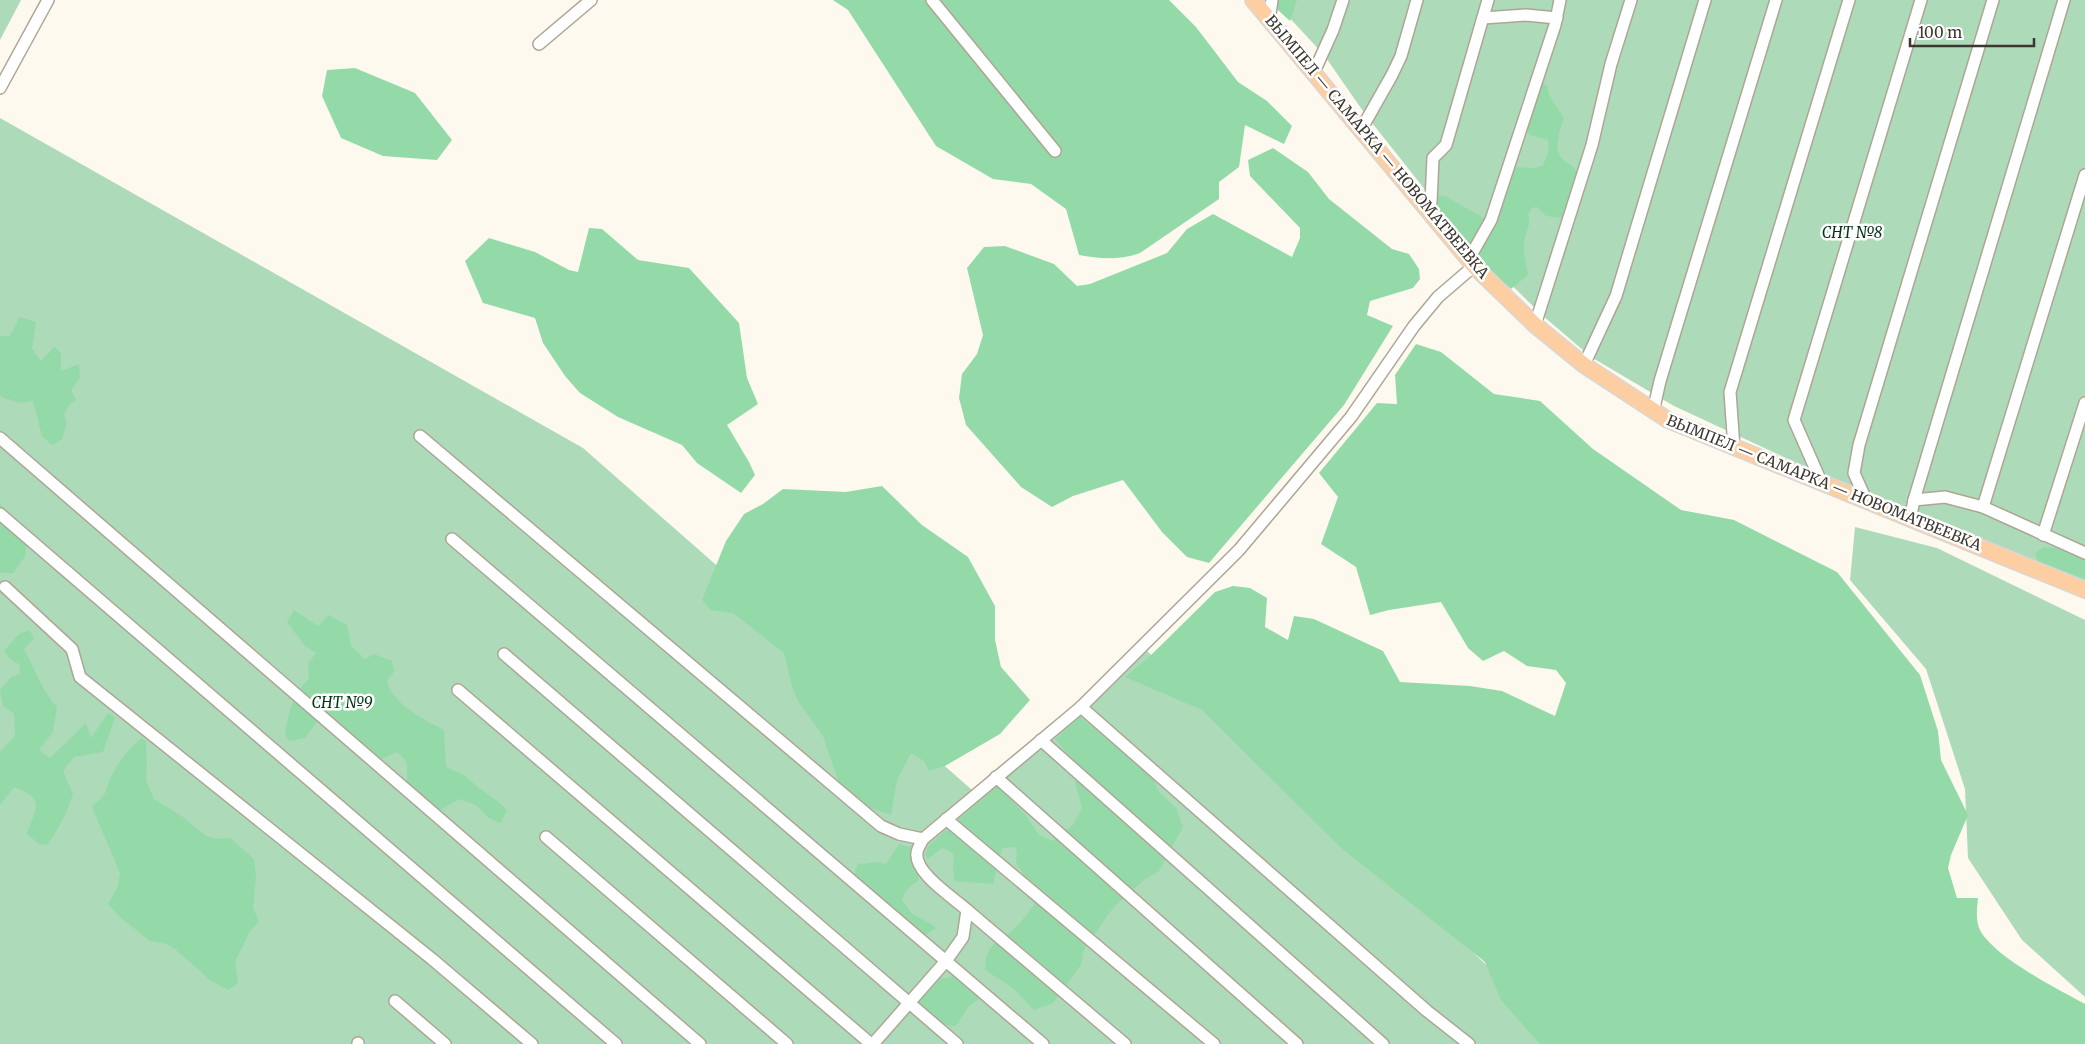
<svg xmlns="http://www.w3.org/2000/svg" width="2085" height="1044" font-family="Merriweather,serif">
	<rect width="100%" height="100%" fill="#fef9ef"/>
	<g fill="#addab9">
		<path d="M 0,0 L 21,0 L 0,40 Z"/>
		<path d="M 1273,0 L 2085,0 L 2085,582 L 1829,478 L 1674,406 L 1591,357 L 1542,315 L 1484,258 L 1434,201 L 1365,114 L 1324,55 Z"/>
		<path d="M 0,118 L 583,448 L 980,797 L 1147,651 L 1572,1044 L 0,1044 Z"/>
		<path d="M 1855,527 L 1937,548 L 2085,620 L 2085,997 L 2022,940 L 1968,858 L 1965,789 L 1926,669 L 1850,580 Z"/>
	</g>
	<g fill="#93daa8">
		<path d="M 833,0 L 1169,0 L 1196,27 L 1238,82 L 1267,101 L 1292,126 L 1284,144 L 1245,125 L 1239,167 L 1219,182 L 1219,199 L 1140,253 C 1121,260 1099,259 1079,255 L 1066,209 L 1031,184 L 993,179 L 936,146 L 848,10 Z"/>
		<path d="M 1267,0 L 1297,0 L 1290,21 Z"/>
		<path d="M 355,68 L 415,93 L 452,140 L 437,160 L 383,156 L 341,138 L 322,96 L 327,70 Z"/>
		<path d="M 1541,84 L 1547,85 L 1550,97 L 1564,118 C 1559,134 1551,151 1566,162 C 1571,165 1575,167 1577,173 L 1562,218 L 1546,216 L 1537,207 L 1532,208 L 1528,214 C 1531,224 1527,229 1525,238 C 1522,251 1526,263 1528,275 L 1511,289 L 1485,268 L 1439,215 L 1435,207 L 1439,196 L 1445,196 L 1482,217 L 1497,222 L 1512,167 L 1536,168 L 1543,165 L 1549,151 L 1548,140 L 1530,135 L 1526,130 Z"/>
		<path d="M 1273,148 L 1308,172 L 1329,199 L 1358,222 L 1392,249 L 1409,254 L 1419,269 L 1420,279 L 1413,288 L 1370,301 L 1367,315 L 1393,326 L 1344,405 L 1209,563 L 1187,557 L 1162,532 L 1123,480 L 1073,496 L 1052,507 L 1021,487 L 966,425 L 959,398 L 962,374 L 977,354 L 983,335 L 967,268 L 984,247 L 1005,246 L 1054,264 L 1077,286 L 1090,284 L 1167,253 L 1187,229 L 1213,214 L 1292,257 L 1300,238 L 1300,228 L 1250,176 L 1248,160 Z"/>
		<path d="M 589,228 L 602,229 L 638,260 L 689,268 L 739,323 L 747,378 L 758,404 L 727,425 L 749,462 L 755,475 L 741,493 L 697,463 L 682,445 L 618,417 L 580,393 L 565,376 L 543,343 L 535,318 L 483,303 L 465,261 L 489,238 L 535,252 L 569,270 L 578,272 Z"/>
		<path d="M 20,317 L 36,322 L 32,349 L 41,361 L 54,347 L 61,353 L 61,371 L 79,364 L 80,378 L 71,390 L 76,400 L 69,405 L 64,415 L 67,422 L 62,439 L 52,445 L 42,436 L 33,401 L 20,403 L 1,397 L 0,394 L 0,336 L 10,336 Z"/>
		<path d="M 1416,344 L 1441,352 L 1494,394 L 1540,401 L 1593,449 L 1681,510 L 1734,520 L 1837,572 L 1920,675 L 1938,731 L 1941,760 L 1968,815 L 1951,855 L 1948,868 L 1957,898 L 1978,898 C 1977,909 1975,922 1981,932 C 1997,958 2057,989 2085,1004 L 2085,1044 L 1540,1044 L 1501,1000 L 1485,962 L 1340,847 L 1202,710 L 1125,677 L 1147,659 L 1215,592 L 1233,586 L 1250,588 L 1267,598 L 1265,627 L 1288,640 L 1294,616 L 1314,619 L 1383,651 L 1400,682 L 1470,686 L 1502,691 L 1555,716 L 1566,683 L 1556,670 L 1527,666 L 1504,651 L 1483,661 L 1468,648 L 1441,602 L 1389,610 L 1370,615 L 1356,567 L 1321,544 L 1338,497 L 1319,473 L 1377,403 L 1397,404 L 1395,375 Z"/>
		<path d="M 882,486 L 922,525 L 968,557 L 995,606 L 995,640 L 1001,667 L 1030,700 L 1000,734 L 945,766 L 929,771 L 924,761 L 911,753 L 897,780 L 891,815 L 851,801 L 838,780 L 823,736 L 798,701 L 793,690 L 784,653 L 733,613 L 710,610 L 702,600 L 726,541 L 744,514 L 763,504 L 783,489 L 846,492 Z"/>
		<path d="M 0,504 L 26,529 L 26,555 L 13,573 L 0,573 Z"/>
		<path d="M 2044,547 L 2056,548 L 2085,561 L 2085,579 L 2038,561 L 2035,553 Z"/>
		<path d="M 294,610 L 318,626 L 329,615 L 347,625 L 351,646 L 365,659 L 374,654 L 392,661 L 394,672 L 387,681 C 391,703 425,720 444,730 L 446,767 L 464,775 L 479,788 L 501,804 L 507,811 L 500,823 L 489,818 L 476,805 L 460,799 L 440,810 L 407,783 L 407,762 L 397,752 L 379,760 L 356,740 L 317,722 L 305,738 L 289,741 L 285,734 C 289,713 292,694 309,679 L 308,664 L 316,653 L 304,645 L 287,622 Z"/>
		<path d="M 29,630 L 34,638 L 24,649 C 35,669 42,691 57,707 L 53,732 L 39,750 L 50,758 L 86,723 L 91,738 L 108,713 L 115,717 L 103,752 L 74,757 L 63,771 L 73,794 C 67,813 59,828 48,844 L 40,845 L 27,834 C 34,810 48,799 14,787 L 0,805 L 0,752 L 15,736 L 14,714 L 3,706 L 0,690 L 11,677 L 20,674 L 19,664 L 10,659 L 4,651 L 19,634 Z"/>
		<path d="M 1080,717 L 1130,757 L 1154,780 L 1159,792 L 1176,808 L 1183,827 L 1159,871 L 1144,880 L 1115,906 L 1107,916 L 1084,950 L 1081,965 L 1053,1003 L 1034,1010 L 1013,988 L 985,970 C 986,942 997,945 1015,928 C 1022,921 1028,912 1035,904 L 1022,872 L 1016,863 L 1017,852 L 1015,847 L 1002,848 L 993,884 L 954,881 L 953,866 L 954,856 L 950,851 L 942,848 L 928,859 L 925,855 L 929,845 L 997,786 L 1026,815 L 1039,835 L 1053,841 L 1073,825 L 1082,808 L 1068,754 L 1055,739 Z"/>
		<path d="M 142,738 L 146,741 L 147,764 L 146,780 L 154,799 L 183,817 L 206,836 L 217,839 L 230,838 L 254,859 L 256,877 L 253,908 L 259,921 L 249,933 L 235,962 L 238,983 L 228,990 L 210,980 L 175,949 L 164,943 L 150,941 L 121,918 L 108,904 L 118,886 L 120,873 L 92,807 C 110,792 103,793 112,775 C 119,761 130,747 142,738 Z"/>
		<path d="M 899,844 L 910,847 L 919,880 L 906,890 L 902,900 L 912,914 L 931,924 L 936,928 L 924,936 L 856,882 L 855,871 L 858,864 L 876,862 L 886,864 Z"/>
		<path d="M 954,975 L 979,998 L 969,1006 L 956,1026 C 935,1025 930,1016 917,1001 L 937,979 L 947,978 Z"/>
	</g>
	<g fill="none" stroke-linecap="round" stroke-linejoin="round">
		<defs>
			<g id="minor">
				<path d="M 932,0 L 1055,151"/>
				<path d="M 1483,18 L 1526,15 L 1557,18"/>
				<path d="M 1269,21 L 1272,0"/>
				<path d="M 539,44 L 591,0"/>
				<path d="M 1314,72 L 1333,30 L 1343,0"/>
				<path d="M 0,88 L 48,0"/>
				<path d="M 1362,128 L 1392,75 L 1401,56 L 1417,0"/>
				<path d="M 1427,210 L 1431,202 L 1433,158 L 1446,145 L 1488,0"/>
				<path d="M 1467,257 L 1474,250 L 1491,220 L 1555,25 L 1560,0"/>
				<path d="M 1535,325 L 1592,145 L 1611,64 L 1631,0"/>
				<path d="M 1584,365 L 1616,296 L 1705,0"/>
				<path d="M 1653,412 L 1660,381 L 1776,0"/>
				<path d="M 420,436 L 881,826 L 899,834 L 923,839"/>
				<path d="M 0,438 L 700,1044"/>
				<path d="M 1734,448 L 1730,392 L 1849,0"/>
				<path d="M 1822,484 L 1794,420 L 1921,0"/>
				<path d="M 1914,500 L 1945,497 L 1983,507 L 2085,553"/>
				<path d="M 1867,502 L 1854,473 L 1859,445 L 1993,0"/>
				<path d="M 1983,507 L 2085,175"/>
				<path d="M 0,514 L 616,1044"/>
				<path d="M 1910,520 L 1914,500 L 2064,0"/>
				<path d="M 2043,535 L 2085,403"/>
				<path d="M 452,539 L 1043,1044"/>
				<path d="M 5,587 L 72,649 L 80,677 L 432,959 L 532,1044"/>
				<path d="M 504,654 L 957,1044"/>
				<path d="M 458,690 L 871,1044"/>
				<path d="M 1081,707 L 1427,1011 L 1469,1044"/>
				<path d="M 1041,740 L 1383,1044"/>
				<path d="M 996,777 L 1297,1044"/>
				<path d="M 946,819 L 1214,1044"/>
				<path d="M 546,837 L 787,1044"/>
				<path d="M 967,910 L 1125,1044"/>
				<path d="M 395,1001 L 445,1044"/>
				<path d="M 358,1043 L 358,1044"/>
				<path d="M 873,1044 L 946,961 L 963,937 L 967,910 C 954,898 914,873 917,853 C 917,849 921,843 923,839 L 1081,707 L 1239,550 L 1351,417 L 1414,326 L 1438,297 L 1474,266"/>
			</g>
			<path id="major" d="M 1253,0 L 1474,266 L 1535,325 L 1584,365 L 1668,420 L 2085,590"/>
		</defs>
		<use href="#minor" stroke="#ada695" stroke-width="14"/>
		<use href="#major" stroke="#d8d7d6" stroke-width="18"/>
		<use href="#minor" stroke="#fff" stroke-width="11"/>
		<use href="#major" stroke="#fdcea2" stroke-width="15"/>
	</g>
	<g text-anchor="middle" stroke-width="5" stroke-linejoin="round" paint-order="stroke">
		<g font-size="15" fill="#3b3731" stroke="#fff">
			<text transform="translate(1377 147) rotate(50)" y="5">ВЫМПЕЛ — САМАРКА — НОВОМАТВЕЕВКА</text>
			<text transform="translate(1824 483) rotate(22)" y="5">ВЫМПЕЛ — САМАРКА — НОВОМАТВЕЕВКА</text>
		</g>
		<g font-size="15" font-style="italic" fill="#003617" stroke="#fff">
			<text x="1852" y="238">СНТ №8</text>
			<text x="342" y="708">СНТ №9</text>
		</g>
	</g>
	<path d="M1910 38v8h124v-8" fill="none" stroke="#3b3731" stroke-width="2.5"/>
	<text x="1918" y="38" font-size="15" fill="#3b3731" stroke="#ffffff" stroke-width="4" paint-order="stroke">100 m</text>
</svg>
